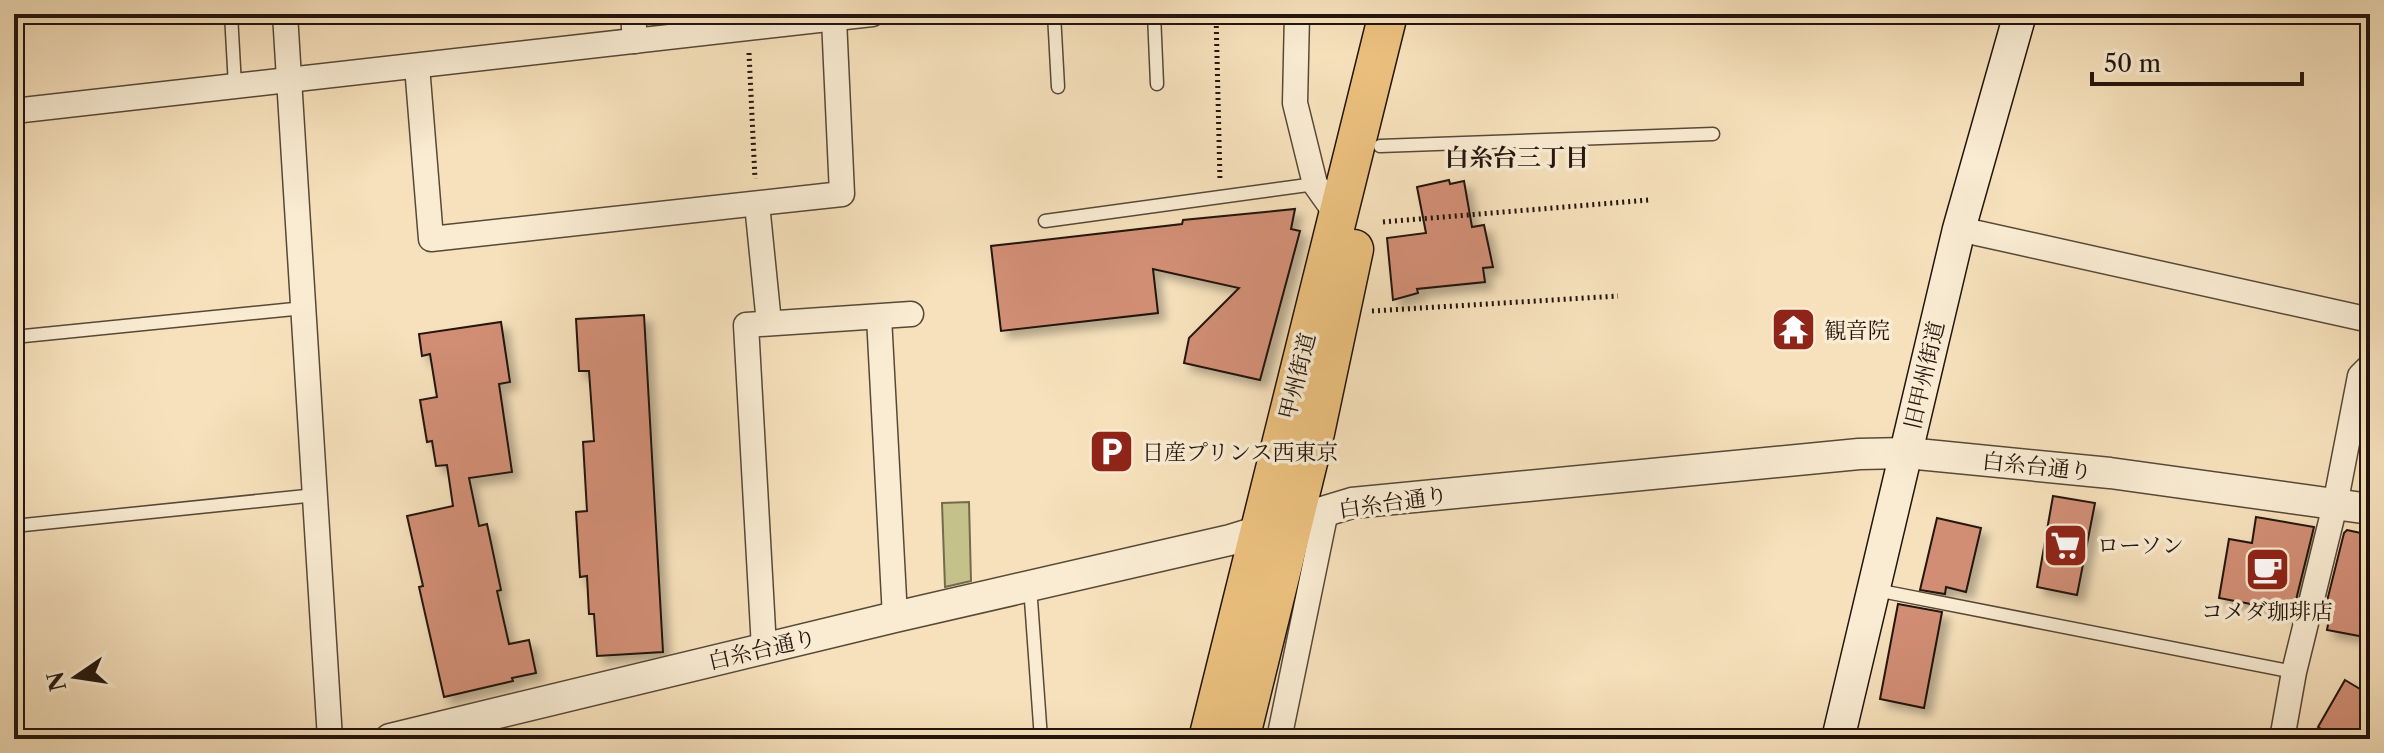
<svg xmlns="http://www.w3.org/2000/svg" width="2384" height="753" font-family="'Libre Caslon Text','Noto Serif JP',serif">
	<defs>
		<filter id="shadow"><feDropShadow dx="7" dy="7" stdDeviation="4" flood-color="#0004"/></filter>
	</defs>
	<rect width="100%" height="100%" fill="#f6e1bc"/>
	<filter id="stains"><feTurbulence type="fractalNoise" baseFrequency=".0025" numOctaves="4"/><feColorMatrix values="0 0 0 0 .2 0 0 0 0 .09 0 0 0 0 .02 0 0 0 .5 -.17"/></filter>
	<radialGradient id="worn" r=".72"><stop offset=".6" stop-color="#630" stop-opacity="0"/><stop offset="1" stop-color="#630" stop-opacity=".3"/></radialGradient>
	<path fill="#c4c18b" stroke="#746b4c" stroke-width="2" d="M 969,502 L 971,581 L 945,587 L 942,503 Z"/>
	<g fill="#d18e75" stroke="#23150c" stroke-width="2" filter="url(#shadow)">
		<path d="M 1449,180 L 1450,184 L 1464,181 L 1472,227 L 1484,225 L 1493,267 L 1483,268 L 1485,282 L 1417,289 L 1418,293 L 1393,300 L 1387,238 L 1426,233 L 1417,187 Z"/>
		<path d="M 1295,209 L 1291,229 L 1300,231 L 1260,380 L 1184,363 L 1189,338 L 1239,288 L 1153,269 L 1158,313 L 1001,331 L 991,246 L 1182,224 L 1183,220 Z"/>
		<path d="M 644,315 L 663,652 L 597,656 L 594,614 L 589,614 L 587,576 L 580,577 L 576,512 L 587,511 L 583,442 L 594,441 L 589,371 L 579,371 L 576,319 Z"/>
		<path d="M 501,322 L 510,382 L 499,384 L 512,472 L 469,478 L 479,526 L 487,524 L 501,590 L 497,591 L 509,644 L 529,640 L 536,673 L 512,678 L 513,681 L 444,697 L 419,587 L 423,586 L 407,516 L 453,506 L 447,465 L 436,466 L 432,441 L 427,442 L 420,400 L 437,397 L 430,354 L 422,356 L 419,334 Z"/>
		<path d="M 2053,496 L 2095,503 L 2077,595 L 2037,587 Z"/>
		<path d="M 2256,517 L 2314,527 L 2293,612 L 2219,598 L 2229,539 L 2252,543 Z"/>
		<path d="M 1937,518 L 1981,528 L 1966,592 L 1946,587 L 1945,594 L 1920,590 Z"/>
		<path d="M 2347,530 L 2370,535 L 2370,638 L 2327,630 L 2329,619 L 2323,617 L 2344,533 Z"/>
		<path d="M 1898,604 L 1942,612 L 1924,708 L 1880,699 Z"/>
		<path d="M 2345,680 L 2370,695 L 2370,739 L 2338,739 L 2318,727 Z"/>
	</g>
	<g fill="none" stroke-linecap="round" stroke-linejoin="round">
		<defs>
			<g id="service">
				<path d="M 231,14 L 235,86"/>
				<path d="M 1054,14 L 1058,87"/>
				<path d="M 1154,14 L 1157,84"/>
				<path d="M 1380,146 L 1713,134"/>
				<path d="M 1045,221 L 1315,184"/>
				<path d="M 14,337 L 304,308"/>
				<path d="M 14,526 L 316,495"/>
				<path d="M 1030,586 L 1041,739"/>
				<path d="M 1876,590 L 2294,672"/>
			</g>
			<g id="minor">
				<path d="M 285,14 L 330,739"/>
				<path d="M 633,14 L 635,41"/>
				<path d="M 1297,14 L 1295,103 L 1315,184 L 1337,215"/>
				<path d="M 417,66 L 431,239 L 842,194 L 834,19"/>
				<path d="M 14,111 L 872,14"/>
				<path d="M 757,204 L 769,323"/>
				<path d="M 1959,229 L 2370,320"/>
				<path d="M 879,317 L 895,617"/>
				<path d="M 764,648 L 746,325 L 911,314"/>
				<path d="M 1279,739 L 1326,511"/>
				<path d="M 2282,739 L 2294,672 L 2335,505 L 2360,376 L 2370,366"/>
			</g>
			<path id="tertiary" d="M 390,739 L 895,617 L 1230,540 L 1352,503 L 1859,454 L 1907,453 L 2110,473 L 2370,509"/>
			<path id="secondary" d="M 1838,739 L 1959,229 L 2020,14"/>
			<g id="trunk">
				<path d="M 1208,739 L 1388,14"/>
				<path d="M 1240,739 L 1313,442 L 1354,249"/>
			</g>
		</defs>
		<use href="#service" stroke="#584838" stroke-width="15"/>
		<use href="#minor" stroke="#584838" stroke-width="27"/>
		<use href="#tertiary" stroke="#584838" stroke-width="33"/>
		<use href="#secondary" stroke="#23150c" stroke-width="35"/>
		<use href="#trunk" stroke="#23150c" stroke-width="41"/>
		<g stroke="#23150c" stroke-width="5" stroke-dasharray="2 4" stroke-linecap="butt">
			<path d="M 1216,14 L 1220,181"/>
			<path d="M 749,53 L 755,179"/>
			<path d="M 1383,222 L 1649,200"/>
			<path d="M 1372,311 L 1618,296"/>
		</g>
		<use href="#service" stroke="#f9ecd3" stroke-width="12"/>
		<use href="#minor" stroke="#f9ecd3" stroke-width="24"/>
		<use href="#tertiary" stroke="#f9ecd3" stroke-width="30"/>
		<use href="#secondary" stroke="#f9ecd3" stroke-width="32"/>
		<use href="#trunk" stroke="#ebc07e" stroke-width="38"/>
	</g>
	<defs>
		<symbol id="temple-square" viewBox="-11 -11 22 22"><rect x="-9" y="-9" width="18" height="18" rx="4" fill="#8f2418" stroke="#f9ecd3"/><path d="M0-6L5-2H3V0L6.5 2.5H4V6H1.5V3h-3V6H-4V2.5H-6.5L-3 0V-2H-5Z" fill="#fff"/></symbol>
		<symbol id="parking-square" viewBox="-11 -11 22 22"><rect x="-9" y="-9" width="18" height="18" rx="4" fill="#8f2418" stroke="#f9ecd3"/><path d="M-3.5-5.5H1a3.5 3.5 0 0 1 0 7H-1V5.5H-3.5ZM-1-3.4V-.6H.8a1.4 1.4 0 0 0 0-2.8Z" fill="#fff"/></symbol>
		<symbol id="supermarket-square" viewBox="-11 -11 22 22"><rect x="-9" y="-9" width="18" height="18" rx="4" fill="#8f2418" stroke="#f9ecd3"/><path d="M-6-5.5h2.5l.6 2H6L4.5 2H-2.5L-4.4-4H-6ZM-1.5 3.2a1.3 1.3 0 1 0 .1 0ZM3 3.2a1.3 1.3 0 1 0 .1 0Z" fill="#fff"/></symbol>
		<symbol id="cafe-square" viewBox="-11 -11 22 22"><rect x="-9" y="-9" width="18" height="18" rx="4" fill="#8f2418" stroke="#f9ecd3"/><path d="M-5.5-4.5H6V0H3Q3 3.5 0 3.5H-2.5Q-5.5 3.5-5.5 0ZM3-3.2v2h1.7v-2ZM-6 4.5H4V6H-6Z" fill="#fff"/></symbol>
	</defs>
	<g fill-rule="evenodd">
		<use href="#temple-square" x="1768" y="304" width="51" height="51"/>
		<use href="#parking-square" x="1086" y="426" width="51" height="51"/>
		<use href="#supermarket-square" x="2040" y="520" width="51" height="51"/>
		<use href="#cafe-square" x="2242" y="544" width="51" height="51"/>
	</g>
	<g text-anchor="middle" stroke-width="7" stroke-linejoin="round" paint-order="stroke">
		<g font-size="22" fill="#23150c" stroke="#f9ecd3" text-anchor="start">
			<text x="1824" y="338">観音院</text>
			<text x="1142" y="460">日産プリンス西東京</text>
			<text x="2097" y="553">ローソン</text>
			<text x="2267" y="619" text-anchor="middle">コメダ珈琲店</text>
		</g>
		<g font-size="22" fill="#23150c" stroke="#f9ecd3">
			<text transform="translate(1924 375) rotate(-77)" y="8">旧甲州街道</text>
			<text transform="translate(1297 376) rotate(-76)" y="8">甲州街道</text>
			<text transform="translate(2037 466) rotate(6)" y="8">白糸台通り</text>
			<text transform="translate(1393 502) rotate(-8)" y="8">白糸台通り</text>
			<text transform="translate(762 649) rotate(-13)" y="8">白糸台通り</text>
		</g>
		<g font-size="24" font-weight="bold" fill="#23150c" stroke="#f9ecd3">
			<text x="1517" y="166">白糸台三丁目</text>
		</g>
	</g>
	<rect width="2384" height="753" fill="none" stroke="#f6e1bc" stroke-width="48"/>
	<rect x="16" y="16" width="2352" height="721" fill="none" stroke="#23150c" stroke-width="4"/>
	<rect x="24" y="24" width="2336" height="705" fill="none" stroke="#23150c" stroke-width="2"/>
	<g transform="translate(76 677) rotate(257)" stroke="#f9ecd3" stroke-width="6" paint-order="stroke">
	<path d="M0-6L14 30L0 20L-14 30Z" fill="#23150c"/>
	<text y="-12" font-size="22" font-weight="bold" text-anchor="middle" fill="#23150c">N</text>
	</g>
	<path d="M2092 72v12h210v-12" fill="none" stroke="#23150c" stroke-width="4"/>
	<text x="2104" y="72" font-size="24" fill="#23150c" stroke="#f9ecd3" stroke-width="6" paint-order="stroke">50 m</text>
	<rect width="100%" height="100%" filter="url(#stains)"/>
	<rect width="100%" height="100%" fill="url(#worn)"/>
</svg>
